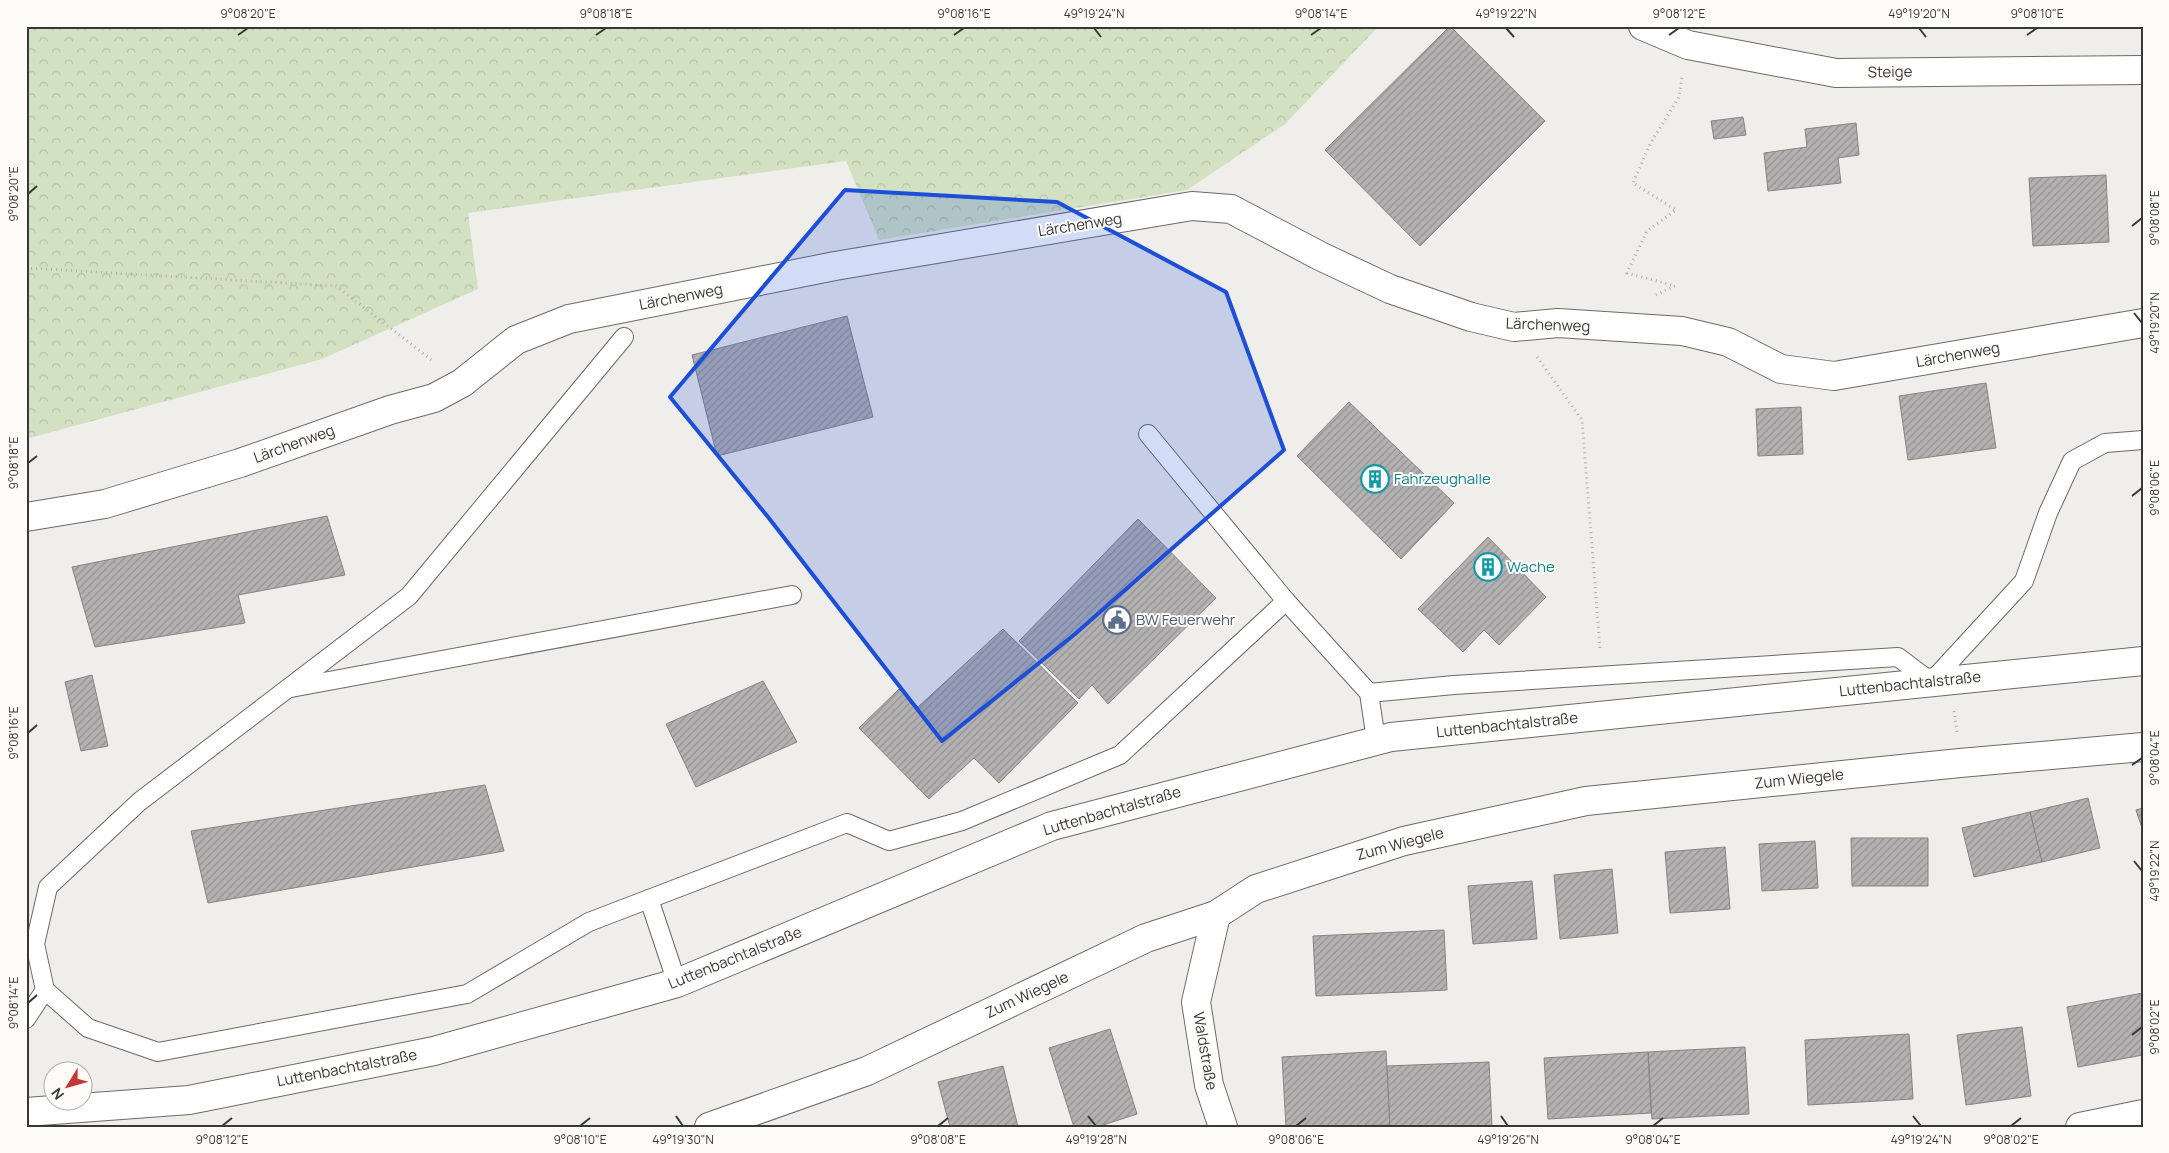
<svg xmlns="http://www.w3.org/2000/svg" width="2169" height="1153" font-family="Manrope,sans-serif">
	<defs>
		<pattern id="forest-crowns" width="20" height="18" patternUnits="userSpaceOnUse" patternTransform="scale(1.25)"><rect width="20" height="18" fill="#d3e1c3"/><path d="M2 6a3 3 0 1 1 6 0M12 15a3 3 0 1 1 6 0" fill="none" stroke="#b6c2a8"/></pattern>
		<pattern id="building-hatch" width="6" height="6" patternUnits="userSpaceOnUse" patternTransform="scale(1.25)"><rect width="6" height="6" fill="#b4b1b2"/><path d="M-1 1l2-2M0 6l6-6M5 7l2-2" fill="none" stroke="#939192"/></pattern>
	</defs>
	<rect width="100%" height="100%" fill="#f0eeeb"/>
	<path fill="url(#forest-crowns)" d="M 26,26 L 1379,26 L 1285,124 L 1187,190 L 879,240 L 846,161 L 468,213 L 478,289 L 322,359 L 26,439 Z"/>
	<g fill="url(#building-hatch)" stroke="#868384">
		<path d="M 1450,26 L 1545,121 L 1420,246 L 1325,150 Z"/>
		<path d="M 1743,117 L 1746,135 L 1714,139 L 1711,121 Z"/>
		<path d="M 1856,123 L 1859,155 L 1838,158 L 1841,183 L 1768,191 L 1764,153 L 1807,147 L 1805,129 Z"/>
		<path d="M 2106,175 L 2109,242 L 2033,246 L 2029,178 Z"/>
		<path d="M 847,316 L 873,417 L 717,456 L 692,355 Z"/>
		<path d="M 1986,383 L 1996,448 L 1908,460 L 1899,396 Z"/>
		<path d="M 1349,402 L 1454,503 L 1401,559 L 1297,456 Z"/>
		<path d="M 1801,407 L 1803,454 L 1758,456 L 1756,409 Z"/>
		<path d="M 327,516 L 345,575 L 238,595 L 245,623 L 95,647 L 72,567 Z"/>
		<path d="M 1138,519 L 1216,598 L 1108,704 L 1092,685 L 1079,699 L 1019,641 Z"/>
		<path d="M 1488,537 L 1546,597 L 1499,645 L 1484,630 L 1463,652 L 1418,609 Z"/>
		<path d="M 1003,629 L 1078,703 L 999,783 L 974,758 L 929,799 L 859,728 L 899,689 L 918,707 Z"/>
		<path d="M 92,675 L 108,746 L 81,751 L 65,682 Z"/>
		<path d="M 763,681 L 797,742 L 696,787 L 666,724 Z"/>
		<path d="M 485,785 L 504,851 L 208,903 L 191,831 Z"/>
		<path d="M 2088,798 L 2100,848 L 2042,862 L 2030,812 Z"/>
		<path d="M 2143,808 L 2143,831 L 2136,810 Z"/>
		<path d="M 2030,812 L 2042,862 L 1974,877 L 1962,828 Z"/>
		<path d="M 1851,838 L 1928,838 L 1928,886 L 1852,886 Z"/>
		<path d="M 1815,841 L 1818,888 L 1762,891 L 1759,844 Z"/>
		<path d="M 1725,847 L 1730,909 L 1670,913 L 1665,852 Z"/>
		<path d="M 1612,869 L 1618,933 L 1560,939 L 1554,875 Z"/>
		<path d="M 1532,881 L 1537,939 L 1473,944 L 1468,886 Z"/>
		<path d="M 1444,930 L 1447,990 L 1316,996 L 1313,936 Z"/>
		<path d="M 2143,993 L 2143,1055 L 2078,1067 L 2067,1007 Z"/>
		<path d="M 2022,1027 L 2031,1096 L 1966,1105 L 1957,1035 Z"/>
		<path d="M 1110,1029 L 1137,1114 L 1097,1127 L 1074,1127 L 1049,1048 Z"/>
		<path d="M 1909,1034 L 1913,1099 L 1808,1105 L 1805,1040 Z"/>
		<path d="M 1745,1047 L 1749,1114 L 1652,1119 L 1648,1052 Z"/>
		<path d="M 1386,1051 L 1390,1125 L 1286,1127 L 1282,1057 Z"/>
		<path d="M 1648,1052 L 1651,1113 L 1548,1119 L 1544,1058 Z"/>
		<path d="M 1489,1062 L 1492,1127 L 1390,1127 L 1387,1066 Z"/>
		<path d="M 1003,1066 L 1018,1127 L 950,1127 L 938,1082 Z"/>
	</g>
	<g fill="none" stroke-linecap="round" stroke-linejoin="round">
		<defs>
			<g id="lane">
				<path d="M 624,337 L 409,596 L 139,802 L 48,887 L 35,944 L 45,990 L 88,1028 L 158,1052 L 467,994 L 589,922 L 847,823 L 889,841 L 962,821 L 1120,755 L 1286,601"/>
				<path d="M 1148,434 L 1286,601 L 1369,693"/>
				<path d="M 291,688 L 792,595"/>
				<path d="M 1376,740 L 1369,693 L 1454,685 L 1898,657 L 1931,682 L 2024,581 L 2048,513 L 2072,461 L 2105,443 L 2143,440"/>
				<path d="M 649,899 L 677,983"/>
				<path d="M 26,1019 L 45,990"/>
			</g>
			<g id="street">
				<path d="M 26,517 L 105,504 L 240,463 L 390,410 L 434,398 L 462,383 L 516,340 L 569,319 L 835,266 L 1192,206 L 1231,209 L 1320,256 L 1390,289 L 1471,317 L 1514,327 L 1558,323 L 1682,331 L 1728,342 L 1781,369 L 1834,376 L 2143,323"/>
				<path d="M 1216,915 L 1196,1002 L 1209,1085 L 1223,1127"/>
				<path d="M 709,1127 L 867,1071 L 1146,938 L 1216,915 L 1256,889 L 1404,841 L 1586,801 L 1960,763 L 2143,747"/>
				<path d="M 2080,1127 L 2143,1114"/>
			</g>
			<g id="secondary">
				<path d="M 1643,26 L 1688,45 L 1836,73 L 2143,70"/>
				<path d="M 26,1112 L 189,1100 L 434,1051 L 677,983 L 1052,826 L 1391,737 L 2143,661"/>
			</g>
		</defs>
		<use href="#lane" stroke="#6b6a67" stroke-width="20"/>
		<use href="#street" stroke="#6b6a67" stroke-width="30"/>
		<use href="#secondary" stroke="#6b6a67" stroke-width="30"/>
		<g stroke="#b0afac" stroke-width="3" stroke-dasharray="1 4" stroke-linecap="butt">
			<path d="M 26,268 L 336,286 L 433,361"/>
			<path d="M 1656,295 L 1675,286 L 1627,273 L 1647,231 L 1676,210 L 1633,183 L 1650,144 L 1679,97 L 1682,77"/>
			<path d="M 1537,357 L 1582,420 L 1600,648"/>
			<path d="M 1954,711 L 1957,732"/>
		</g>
		<use href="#lane" stroke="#fff" stroke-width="18"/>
		<use href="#street" stroke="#fff" stroke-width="28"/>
		<use href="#secondary" stroke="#fff" stroke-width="28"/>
	</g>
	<path fill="#1d4ed8" fill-opacity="0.2" stroke="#1d4ed8" stroke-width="4" stroke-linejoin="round" d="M 845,190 L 1057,202 L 1226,292 L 1284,450 L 1075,634 L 942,741 L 768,517 L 670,397 Z"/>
	<path fill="none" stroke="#383837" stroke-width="2" d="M 1094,28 L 1101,37M 1506,28 L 1514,37M 1919,28 L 1926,37M 238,35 L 248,28M 596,35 L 606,28M 954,35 L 964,28M 1311,35 L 1321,28M 1669,35 L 1679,28M 2027,35 L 2037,28M 28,194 L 37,186M 2132,226 L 2142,218M 2134,313 L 2142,323M 28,463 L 37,456M 2132,496 L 2142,488M 28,733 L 37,725M 2132,765 L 2142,758M 2134,861 L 2142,871M 28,1003 L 37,995M 2132,1035 L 2142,1027M 676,1116 L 683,1126M 1088,1116 L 1096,1126M 1501,1116 L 1508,1126M 1913,1116 L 1921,1126M 222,1126 L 232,1118M 580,1126 L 590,1118M 938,1126 L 948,1118M 1296,1126 L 1306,1118M 1653,1126 L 1663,1118M 2011,1126 L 2021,1118"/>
	<defs>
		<symbol id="building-ring" viewBox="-11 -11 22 22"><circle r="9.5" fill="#fdfcf9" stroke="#0f9aa8" stroke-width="1.5"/><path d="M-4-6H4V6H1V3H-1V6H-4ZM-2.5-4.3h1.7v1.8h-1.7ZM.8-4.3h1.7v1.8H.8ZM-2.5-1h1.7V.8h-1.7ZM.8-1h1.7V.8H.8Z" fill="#0f9aa8"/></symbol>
		<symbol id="civic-ring" viewBox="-11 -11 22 22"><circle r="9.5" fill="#fdfcf9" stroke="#5c6f8a" stroke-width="1.5"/><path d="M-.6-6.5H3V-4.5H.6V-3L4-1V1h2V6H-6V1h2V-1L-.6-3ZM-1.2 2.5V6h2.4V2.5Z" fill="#5c6f8a"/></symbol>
	</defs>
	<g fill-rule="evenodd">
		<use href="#building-ring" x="1359" y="463" width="32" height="32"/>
		<use href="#building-ring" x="1472" y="551" width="32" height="32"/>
		<use href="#civic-ring" x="1101" y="604" width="32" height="32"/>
	</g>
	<g text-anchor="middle" stroke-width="4" stroke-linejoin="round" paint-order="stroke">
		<g font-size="15" fill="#383837" stroke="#fdfcf9">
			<text transform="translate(1890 72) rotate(-1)" y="5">Steige</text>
			<text transform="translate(1080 225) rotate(-9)" y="5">Lärchenweg</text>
			<text transform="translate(681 297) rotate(-11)" y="5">Lärchenweg</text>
			<text transform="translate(1548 325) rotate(2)" y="5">Lärchenweg</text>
			<text transform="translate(1958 355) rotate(-10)" y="5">Lärchenweg</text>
			<text transform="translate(294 444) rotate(-20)" y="5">Lärchenweg</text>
			<text transform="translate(1910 684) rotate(-6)" y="5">Luttenbachtalstraße</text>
			<text transform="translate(1507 725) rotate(-6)" y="5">Luttenbachtalstraße</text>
			<text transform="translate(1799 779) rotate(-6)" y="5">Zum Wiegele</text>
			<text transform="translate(1112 811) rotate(-16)" y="5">Luttenbachtalstraße</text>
			<text transform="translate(1400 844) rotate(-15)" y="5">Zum Wiegele</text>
			<text transform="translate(735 958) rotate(-22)" y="5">Luttenbachtalstraße</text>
			<text transform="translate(1027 995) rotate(-25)" y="5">Zum Wiegele</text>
			<text transform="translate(1205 1051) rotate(80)" y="5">Waldstraße</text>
			<text transform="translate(347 1068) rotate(-11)" y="5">Luttenbachtalstraße</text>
		</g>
		<g font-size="15" fill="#0d838f" stroke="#fdfcf9" text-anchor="start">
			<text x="1394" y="484">Fahrzeughalle</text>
			<text x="1507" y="572">Wache</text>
		</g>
		<g font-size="15" fill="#4e5e75" stroke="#fdfcf9" text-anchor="start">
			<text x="1136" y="625">BW Feuerwehr</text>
		</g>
	</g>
	<rect width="2169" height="1153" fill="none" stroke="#fdfcf9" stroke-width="55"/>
	<g transform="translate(68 1086) rotate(233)"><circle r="24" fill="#fdfcf9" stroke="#aeaeab"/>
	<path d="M0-4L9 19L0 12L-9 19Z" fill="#c63834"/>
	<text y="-8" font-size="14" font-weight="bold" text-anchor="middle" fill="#383837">N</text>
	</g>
	<rect x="28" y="28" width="2114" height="1098" fill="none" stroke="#383837" stroke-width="2"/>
	<g font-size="12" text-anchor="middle" fill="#383837">
		<text x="248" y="18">9°08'20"E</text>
		<text x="606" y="18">9°08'18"E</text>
		<text x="964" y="18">9°08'16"E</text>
		<text x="1094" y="18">49°19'24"N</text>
		<text x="1321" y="18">9°08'14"E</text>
		<text x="1506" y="18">49°19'22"N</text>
		<text x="1679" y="18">9°08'12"E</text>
		<text x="1919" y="18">49°19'20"N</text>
		<text x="2037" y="18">9°08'10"E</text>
		<text transform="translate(14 194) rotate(-90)" y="4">9°08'20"E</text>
		<text transform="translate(2155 218) rotate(-90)" y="4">9°08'08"E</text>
		<text transform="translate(2155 323) rotate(-90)" y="4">49°19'20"N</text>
		<text transform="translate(14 463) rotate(-90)" y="4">9°08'18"E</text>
		<text transform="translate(2155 488) rotate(-90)" y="4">9°08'06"E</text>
		<text transform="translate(14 733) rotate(-90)" y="4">9°08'16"E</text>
		<text transform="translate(2155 758) rotate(-90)" y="4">9°08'04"E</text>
		<text transform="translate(2155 871) rotate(-90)" y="4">49°19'22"N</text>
		<text transform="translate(14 1003) rotate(-90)" y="4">9°08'14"E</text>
		<text transform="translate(2155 1027) rotate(-90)" y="4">9°08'02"E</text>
		<text x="222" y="1144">9°08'12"E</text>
		<text x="580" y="1144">9°08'10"E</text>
		<text x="683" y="1144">49°19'30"N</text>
		<text x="938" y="1144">9°08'08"E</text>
		<text x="1096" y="1144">49°19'28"N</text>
		<text x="1296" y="1144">9°08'06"E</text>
		<text x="1508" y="1144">49°19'26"N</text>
		<text x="1653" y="1144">9°08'04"E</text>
		<text x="1921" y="1144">49°19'24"N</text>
		<text x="2011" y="1144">9°08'02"E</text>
	</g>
</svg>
